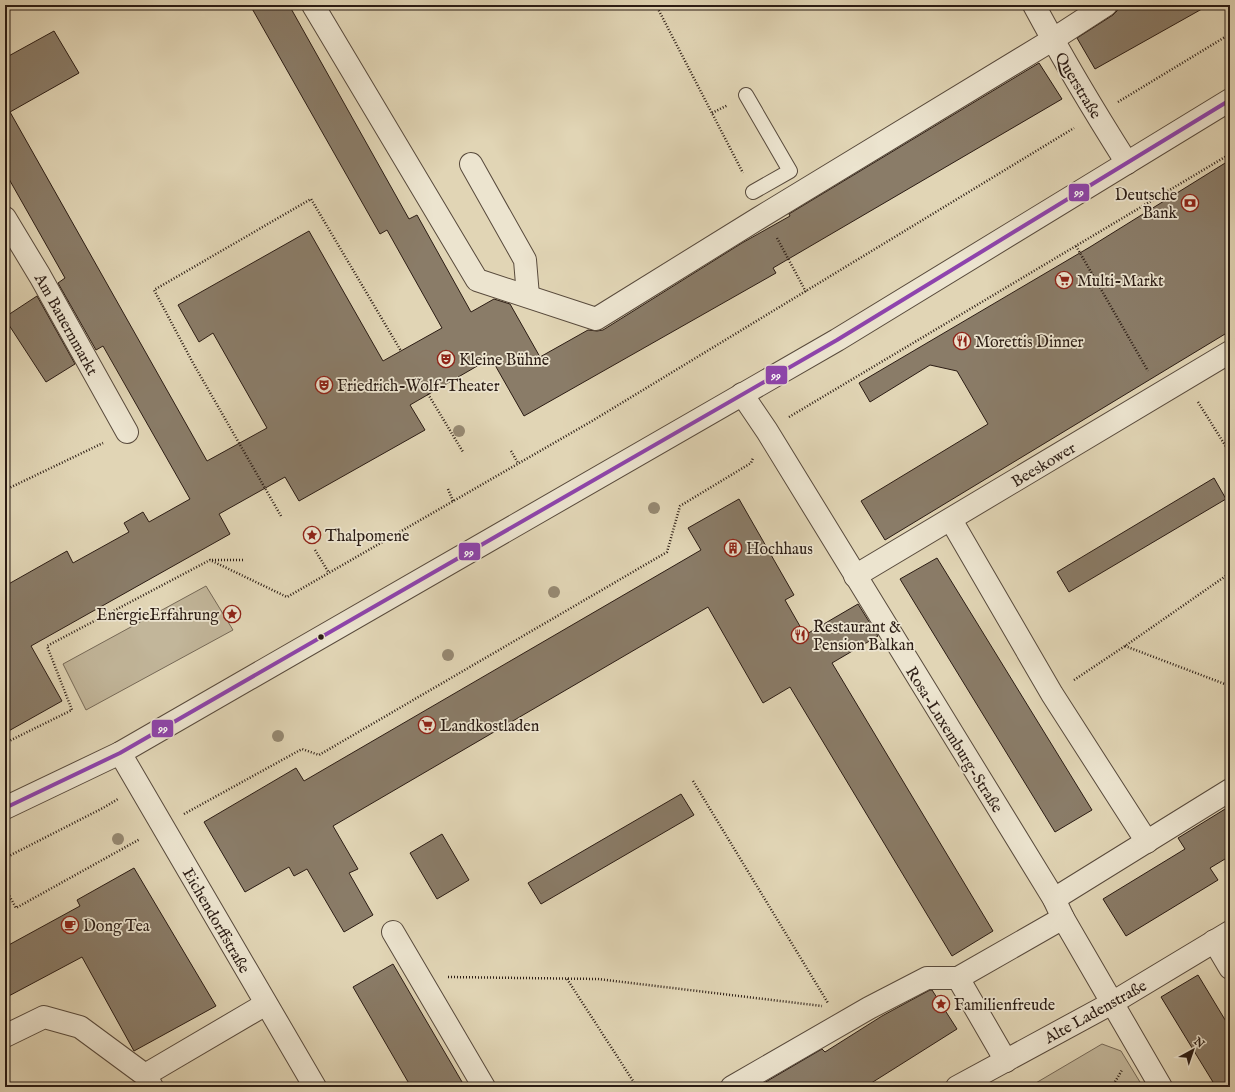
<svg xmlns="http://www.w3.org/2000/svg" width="1235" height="1092" font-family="'IM FELL English',serif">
	<rect width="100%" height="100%" fill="#e1d5b5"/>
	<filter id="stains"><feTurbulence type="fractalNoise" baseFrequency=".005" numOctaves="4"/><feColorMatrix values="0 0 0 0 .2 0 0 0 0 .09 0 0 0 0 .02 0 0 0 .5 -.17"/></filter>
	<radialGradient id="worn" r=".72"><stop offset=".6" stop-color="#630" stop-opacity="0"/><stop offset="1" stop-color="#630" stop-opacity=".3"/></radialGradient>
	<g fill="#c2b69a" stroke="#766957">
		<path d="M 206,586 L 233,630 L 86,710 L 63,664 Z"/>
		<path d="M 1102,1044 L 1121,1051 L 1143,1087 L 1029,1087 Z"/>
	</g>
	<g fill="#8a7c68" stroke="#2b1c14">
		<path d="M 250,5 L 289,5 L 409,219 L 417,215 L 471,312 L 494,299 L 510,304 L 540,357 L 588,330 L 597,331 L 603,330 L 742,243 L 790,216 L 789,214 L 1039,63 L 1062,99 L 773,268 L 776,273 L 524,416 L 491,358 L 410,405 L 425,430 L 299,501 L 285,477 L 219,514 L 230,534 L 31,646 L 62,701 L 5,733 L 5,586 L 67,551 L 73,563 L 129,532 L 124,523 L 143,512 L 149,522 L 190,499 L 103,346 L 96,350 L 58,283 L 65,278 L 5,172 L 5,58 L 54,31 L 79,73 L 10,112 L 207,461 L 267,428 L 213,333 L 199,342 L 178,305 L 309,231 L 383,361 L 442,328 L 387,230 L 380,234 Z"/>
		<path d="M 1121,5 L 1209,5 L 1095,69 L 1077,38 L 1113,15 L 1117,11 L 1118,7 Z"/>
		<path d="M 1230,160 L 1230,331 L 885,540 L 861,501 L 988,424 L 957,371 L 930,365 L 870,402 L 859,383 L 1090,247 Z"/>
		<path d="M 37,296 L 75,364 L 46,382 L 5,319 L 5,317 Z"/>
		<path d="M 1214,478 L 1226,499 L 1069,592 L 1057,572 Z"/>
		<path d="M 739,499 L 794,595 L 785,600 L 805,635 L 858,604 L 878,636 L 832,663 L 993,931 L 952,956 L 790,687 L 763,703 L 708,607 L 333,826 L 358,869 L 349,873 L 373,915 L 344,932 L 307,869 L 294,876 L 289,867 L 245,892 L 204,822 L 296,768 L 304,781 L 701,550 L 688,528 Z"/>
		<path d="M 937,558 L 1092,810 L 1055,832 L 900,579 Z"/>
		<path d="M 681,794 L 694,815 L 541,904 L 528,883 Z"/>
		<path d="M 1230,806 L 1230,856 L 1210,868 L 1218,880 L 1126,936 L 1103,899 L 1185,849 L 1178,838 Z"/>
		<path d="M 442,834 L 469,880 L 437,899 L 410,853 Z"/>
		<path d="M 134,868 L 216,1006 L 134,1051 L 82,957 L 5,998 L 5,947 L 80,906 L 77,900 Z"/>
		<path d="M 393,964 L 414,1000 L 465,1087 L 411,1087 L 353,987 Z"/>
		<path d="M 1198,975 L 1230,1028 L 1230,1087 L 1216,1087 L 1161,997 Z"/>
		<path d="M 930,990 L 932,990 L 957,1029 L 865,1087 L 757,1087 L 822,1049 L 825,1052 L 882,1016 Z"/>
	</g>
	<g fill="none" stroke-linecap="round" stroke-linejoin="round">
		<defs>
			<path id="lane" d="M 746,95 L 790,171 L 753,192"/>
			<g id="street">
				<path d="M 313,5 L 477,280 L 596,319 L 759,218 L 1052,40 L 1106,5"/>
				<path d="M 1034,5 C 1063,59 1094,111 1127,163"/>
				<path d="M 471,164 L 525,260 L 528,296"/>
				<path d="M 5,218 L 40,276 L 127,432"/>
				<path d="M 742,394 L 767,431 L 1054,899 L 1063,918 L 1161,1087"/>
				<path d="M 951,520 L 1052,694 L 1147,842"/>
				<path d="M 855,576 L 1230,352"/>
				<path d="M 120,753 L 315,1087"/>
				<path d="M 5,808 L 120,753 L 837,340 L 1230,100"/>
				<path d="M 1054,899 L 1230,790"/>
				<path d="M 393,932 L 484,1087"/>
				<path d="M 1214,941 L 1230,968"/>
				<path d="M 958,978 L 1006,1061"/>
				<path d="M 5,1036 L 44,1017 L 80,1027 L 145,1075 L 152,1087"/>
				<path d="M 145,1075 L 266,1004"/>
				<path d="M 732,1087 L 869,1008 L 927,978 L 958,978 L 1063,918"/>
				<path d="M 957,1087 L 1112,1003 L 1230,932"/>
			</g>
		</defs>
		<use href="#lane" stroke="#584a3c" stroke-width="16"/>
		<use href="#street" stroke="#584a3c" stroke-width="24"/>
		<g stroke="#2b1c14" stroke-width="2.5" stroke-dasharray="1 2" stroke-linecap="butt">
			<path d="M 656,5 L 743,173"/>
			<path d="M 1118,102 L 1230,34"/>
			<path d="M 712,113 L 728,105"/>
			<path d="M 777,238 L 806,292"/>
			<path d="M 1076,246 L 1148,371"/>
			<path d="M 428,394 L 463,452"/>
			<path d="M 1198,402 L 1230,453"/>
			<path d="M 789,417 L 1230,154"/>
			<path d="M 511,451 L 518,463"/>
			<path d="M 448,489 L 453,501"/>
			<path d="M 5,490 L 103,443"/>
			<path d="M 281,516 L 193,363 L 154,290 L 311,199 L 401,351"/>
			<path d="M 315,550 L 329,573"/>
			<path d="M 212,560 L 245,560"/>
			<path d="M 1125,646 L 1230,686"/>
			<path d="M 1074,680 L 1125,646 L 1230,573"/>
			<path d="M 5,743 L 72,710 L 47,646 L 210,560 L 287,597 L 592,421 L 1074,128"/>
			<path d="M 693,781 L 828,1003"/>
			<path d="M 184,814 L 302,749 L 319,755 L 667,552 L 680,506 L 751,463 L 753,458"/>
			<path d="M 5,858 L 103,808 L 118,799"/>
			<path d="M 5,888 L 16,908 L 140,839"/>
			<path d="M 448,977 L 598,979 L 822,1006"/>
			<path d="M 567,979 L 637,1087"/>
			<path d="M 1112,1087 L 1122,1070"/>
		</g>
		<use href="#lane" stroke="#ece4cf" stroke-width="14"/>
		<use href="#street" stroke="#ece4cf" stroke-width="22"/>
		<defs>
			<path id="bus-1" d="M 5,808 L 120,753 L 837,340 L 1230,100"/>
		</defs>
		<use href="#bus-1" stroke="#ece4cf" stroke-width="7"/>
		<use href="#bus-1" stroke="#8e44ad" stroke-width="4"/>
	</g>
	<g fill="#968972">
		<circle cx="459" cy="431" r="6"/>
		<circle cx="654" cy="508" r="6"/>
		<circle cx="554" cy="592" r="6"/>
		<circle cx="448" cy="655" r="6"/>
		<circle cx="278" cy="736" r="6"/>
		<circle cx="118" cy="839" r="6"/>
	</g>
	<defs>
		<symbol id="bank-ring" viewBox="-11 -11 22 22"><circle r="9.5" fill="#ece4cf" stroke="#8f2418" stroke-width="1.5"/><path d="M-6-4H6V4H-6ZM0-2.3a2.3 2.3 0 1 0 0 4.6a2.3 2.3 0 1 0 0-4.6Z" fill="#8f2418"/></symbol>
		<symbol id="supermarket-ring" viewBox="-11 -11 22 22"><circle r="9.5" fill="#ece4cf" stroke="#8f2418" stroke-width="1.5"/><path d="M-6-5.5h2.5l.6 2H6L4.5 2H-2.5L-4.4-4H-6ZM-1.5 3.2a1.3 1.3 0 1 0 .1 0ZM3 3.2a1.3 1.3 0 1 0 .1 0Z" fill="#8f2418"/></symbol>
		<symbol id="restaurant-ring" viewBox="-11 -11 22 22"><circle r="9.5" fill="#ece4cf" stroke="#8f2418" stroke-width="1.5"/><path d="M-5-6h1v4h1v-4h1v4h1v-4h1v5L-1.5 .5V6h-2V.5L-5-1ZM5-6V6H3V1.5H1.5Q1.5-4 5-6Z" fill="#8f2418"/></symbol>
		<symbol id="theatre-ring" viewBox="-11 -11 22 22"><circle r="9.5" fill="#ece4cf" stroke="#8f2418" stroke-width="1.5"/><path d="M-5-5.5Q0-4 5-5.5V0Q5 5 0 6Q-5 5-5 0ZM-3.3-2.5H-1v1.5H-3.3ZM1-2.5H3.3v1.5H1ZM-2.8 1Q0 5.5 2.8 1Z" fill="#8f2418"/></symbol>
		<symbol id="sight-ring" viewBox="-11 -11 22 22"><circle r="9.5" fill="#ece4cf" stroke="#8f2418" stroke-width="1.5"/><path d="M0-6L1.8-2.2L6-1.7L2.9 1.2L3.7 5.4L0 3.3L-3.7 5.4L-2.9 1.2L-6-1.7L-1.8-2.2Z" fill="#8f2418"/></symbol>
		<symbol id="building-ring" viewBox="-11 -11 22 22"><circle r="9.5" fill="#ece4cf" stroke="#8f2418" stroke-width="1.5"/><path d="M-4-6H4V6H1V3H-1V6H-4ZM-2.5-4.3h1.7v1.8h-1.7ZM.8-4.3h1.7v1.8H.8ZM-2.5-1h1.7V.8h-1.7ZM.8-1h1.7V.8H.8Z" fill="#8f2418"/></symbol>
		<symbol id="cafe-ring" viewBox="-11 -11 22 22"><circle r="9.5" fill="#ece4cf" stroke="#8f2418" stroke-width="1.5"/><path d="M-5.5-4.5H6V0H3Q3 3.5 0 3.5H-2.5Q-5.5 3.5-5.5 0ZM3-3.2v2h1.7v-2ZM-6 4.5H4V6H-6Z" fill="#8f2418"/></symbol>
	</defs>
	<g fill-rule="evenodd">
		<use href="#bank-ring" x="1180" y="193" width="20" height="20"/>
		<use href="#supermarket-ring" x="1054" y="270" width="20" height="20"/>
		<use href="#restaurant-ring" x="952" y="331" width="20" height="20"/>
		<use href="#theatre-ring" x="436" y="349" width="20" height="20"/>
		<use href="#theatre-ring" x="314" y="375" width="20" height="20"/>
		<use href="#sight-ring" x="302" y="525" width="20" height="20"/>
		<use href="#building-ring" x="723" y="538" width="20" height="20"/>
		<use href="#sight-ring" x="222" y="604" width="20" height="20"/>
		<use href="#restaurant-ring" x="790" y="625" width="20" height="20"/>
		<use href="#supermarket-ring" x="417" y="715" width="20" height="20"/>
		<use href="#cafe-ring" x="60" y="915" width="20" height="20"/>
		<use href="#sight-ring" x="931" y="994" width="20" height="20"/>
	</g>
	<circle fill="#2b1c14" stroke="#ece4cf" stroke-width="1.5" cx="321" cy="637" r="3.5"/>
	<g text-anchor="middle" stroke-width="3.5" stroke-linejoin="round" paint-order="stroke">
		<g font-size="16" fill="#2b1c14" stroke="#ece4cf">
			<text transform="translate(1079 85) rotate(59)" y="6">Querstraße</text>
			<text transform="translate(67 324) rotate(61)" y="6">Am Bauernmarkt</text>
			<text transform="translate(1043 464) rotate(-31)" y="6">Beeskower</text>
			<text transform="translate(955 739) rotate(58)" y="6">Rosa-Luxemburg-Straße</text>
			<text transform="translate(217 920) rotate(60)" y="6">Eichendorffstraße</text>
			<text transform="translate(1095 1011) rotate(-29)" y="6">Alte Ladenstraße</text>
		</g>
		<g font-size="16" fill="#2b1c14" stroke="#ece4cf" text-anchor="start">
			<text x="1177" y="200" text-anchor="end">Deutsche<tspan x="1177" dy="18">Bank</tspan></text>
			<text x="1077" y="286">Multi-Markt</text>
			<text x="975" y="347">Morettis Dinner</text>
			<text x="459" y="365">Kleine Bühne</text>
			<text x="337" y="391">Friedrich-Wolf-Theater</text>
			<text x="325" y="541">Thalpomene</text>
			<text x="746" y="554">Hochhaus</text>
			<text x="219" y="620" text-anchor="end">EnergieErfahrung</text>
			<text x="813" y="632">Restaurant &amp;<tspan x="813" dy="18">Pension Balkan</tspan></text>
			<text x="440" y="731">Landkostladen</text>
			<text x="83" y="931">Dong Tea</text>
			<text x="954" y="1010">Familienfreude</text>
		</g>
	</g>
	<g stroke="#ece4cf" stroke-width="1.5">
		<rect x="1068" y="183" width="22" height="19" rx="4" fill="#8e44ad"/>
		<rect x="765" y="365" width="23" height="20" rx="4" fill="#8e44ad"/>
		<rect x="458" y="542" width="23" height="19" rx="4" fill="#8e44ad"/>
		<rect x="151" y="719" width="23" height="19" rx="4" fill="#8e44ad"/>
	</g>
	<g font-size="11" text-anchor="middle" font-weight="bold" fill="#fff">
		<text x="1079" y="196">99</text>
		<text x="776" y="379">99</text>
		<text x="469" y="556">99</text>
		<text x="163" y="732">99</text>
	</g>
	<rect width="1235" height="1092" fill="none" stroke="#e1d5b5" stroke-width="20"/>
	<rect x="6" y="6" width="1223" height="1080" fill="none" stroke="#2b1c14" stroke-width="2"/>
	<rect x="10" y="10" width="1215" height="1072" fill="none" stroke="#2b1c14"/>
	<g transform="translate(1193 1050) rotate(40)" stroke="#ece4cf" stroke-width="3" paint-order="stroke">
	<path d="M0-3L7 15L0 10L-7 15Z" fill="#2b1c14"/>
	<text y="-6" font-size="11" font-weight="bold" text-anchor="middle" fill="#2b1c14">N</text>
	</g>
	<rect width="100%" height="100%" filter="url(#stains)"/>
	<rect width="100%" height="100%" fill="url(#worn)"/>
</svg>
